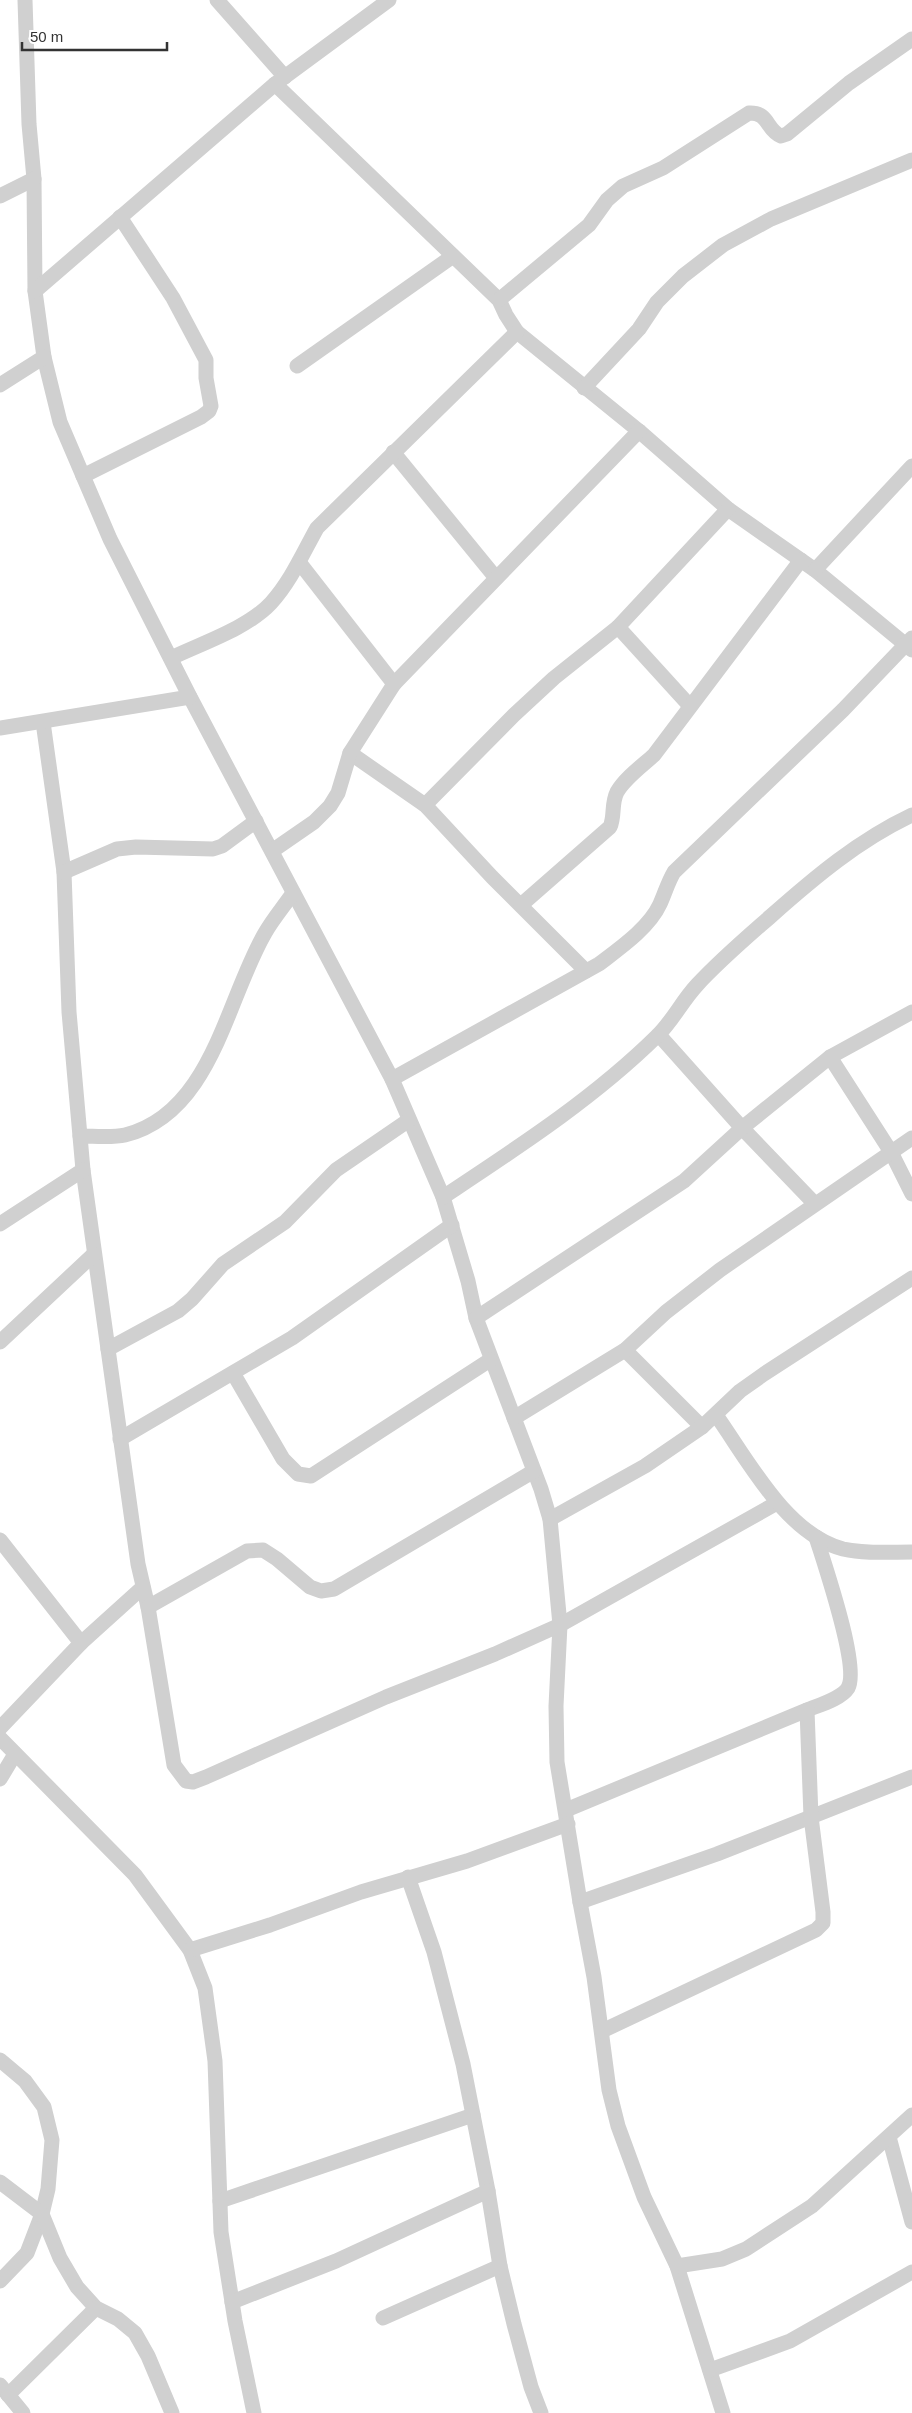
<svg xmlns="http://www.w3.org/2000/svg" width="912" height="2413" font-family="Arial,sans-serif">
	<rect width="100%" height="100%" fill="#fff"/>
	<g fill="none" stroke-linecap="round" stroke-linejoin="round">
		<g stroke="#d0d0d0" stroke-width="15">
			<path d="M 25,0 L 29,124 L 34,179 L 35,291 L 44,357 L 60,422 L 110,539 L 190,697 L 392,1079 L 443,1197 L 468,1281 L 476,1318 L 541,1489 L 550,1519 L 560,1625 L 556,1706 L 557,1762 L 580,1902 L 594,1977 L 609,2090 L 618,2126 L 644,2197 L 677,2266 L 723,2413"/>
			<path d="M 217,0 L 285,77"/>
			<path d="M 275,84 L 499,300 L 506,315 L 517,332 L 639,431 L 728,509 L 815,570 L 912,650"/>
			<path d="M 0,196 L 34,179"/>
			<path d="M 35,291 L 275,84 L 389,0"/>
			<path d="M 499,300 L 589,225 L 607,200 L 623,186 L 663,168 L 749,113 C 769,112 766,130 781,136 L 787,134 L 849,83 L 912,39"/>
			<path d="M 297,366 L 453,256"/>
			<path d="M 0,385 L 44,357"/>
			<path d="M 584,388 L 639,329 L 657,302 L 683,276 L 723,245 L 771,219 L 912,160"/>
			<path d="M 393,452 L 496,578"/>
			<path d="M 83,476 L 201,417 L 209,411 L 211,406 L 206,378 L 206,360 L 173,298 L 120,217"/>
			<path d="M 299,562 L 394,684"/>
			<path d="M 815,570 L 912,466"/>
			<path d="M 618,627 L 689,705"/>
			<path d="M 171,658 C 202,643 248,628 271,603 C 291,581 303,553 317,528 L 517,332"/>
			<path d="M 43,722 L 64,872 L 69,1012 L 83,1170 L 138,1564 L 148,1607 L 174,1765 L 186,1781 L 193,1782 L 206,1777 L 386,1697 L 495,1654 L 560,1625 L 777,1503"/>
			<path d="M 0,728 L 190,697"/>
			<path d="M 350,753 L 425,805 L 492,877 L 586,971"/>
			<path d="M 425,805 L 514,715 L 554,678 L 618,627 L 728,509"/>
			<path d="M 272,851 L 314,822 L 330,806 L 338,793 L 350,753 L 394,684 L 639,431"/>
			<path d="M 64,872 L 117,849 L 136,847 L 213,849 L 222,846 L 256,821"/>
			<path d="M 521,905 L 610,827 C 615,816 611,804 617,792 C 625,778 642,766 654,755 L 801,560"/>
			<path d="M 659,1035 L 742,1128 L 815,1204"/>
			<path d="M 830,1057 L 891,1152 L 912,1194"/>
			<path d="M 392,1079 L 599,964 C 620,948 649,928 660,904 C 665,893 668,882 674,872 L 843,710 L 912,638"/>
			<path d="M 80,1136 C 94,1136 112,1138 125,1135 C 212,1113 226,1000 265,933 C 273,919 284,906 293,893"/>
			<path d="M 443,1197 C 517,1148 593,1099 657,1036 C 672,1022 682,1001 697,985 C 720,960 746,938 771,916 C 815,877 859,840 912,815"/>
			<path d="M 0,1224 L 83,1170"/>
			<path d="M 476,1318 L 684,1181 L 742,1128 L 830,1057 L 912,1012"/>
			<path d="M 0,1342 L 94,1254"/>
			<path d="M 108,1349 L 178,1311 L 192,1299 L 223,1264 L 285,1222 L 336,1170 L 409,1120"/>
			<path d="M 625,1350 L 702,1427"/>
			<path d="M 233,1373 L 283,1459 L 298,1474 L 311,1476 L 490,1360"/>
			<path d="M 716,1415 C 748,1460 786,1534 843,1549 C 865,1554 890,1552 912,1552"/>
			<path d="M 514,1418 L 625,1350 L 666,1312 L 720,1270 L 912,1138"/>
			<path d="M 120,1439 L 292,1338 L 452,1225"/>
			<path d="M 550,1519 L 645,1466 L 702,1427 L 740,1391 L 764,1374 L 912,1278"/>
			<path d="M 0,1540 L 81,1643"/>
			<path d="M 148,1607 L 247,1551 L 263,1550 L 277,1559 L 310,1587 L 321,1591 L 334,1589 L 534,1471"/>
			<path d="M 0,1728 L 81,1643 L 143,1587"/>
			<path d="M 0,1738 L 135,1875 L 190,1950 L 205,1988 L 215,2061 L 221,2232 L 235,2321 L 254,2413"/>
			<path d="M 0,1779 L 15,1754"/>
			<path d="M 566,1810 L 807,1710 C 819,1705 841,1699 848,1688 C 860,1667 824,1563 816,1537"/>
			<path d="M 408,1877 L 434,1952 L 463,2064 L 488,2191 L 500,2266 L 514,2324 L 531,2387 L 541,2413"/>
			<path d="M 580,1902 L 717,1854 L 912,1777"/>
			<path d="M 190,1950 L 270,1925 L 361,1892 L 467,1861 L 568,1824"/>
			<path d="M 602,2031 L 816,1930 L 823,1923 L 823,1912 L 811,1817 L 807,1710"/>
			<path d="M 0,2060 L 25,2081 L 44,2107 L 52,2140 L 48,2189 L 42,2214 L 27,2253 L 0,2281"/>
			<path d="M 889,2137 L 912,2222"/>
			<path d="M 0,2182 L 42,2214 L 60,2258 L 77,2287 L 96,2308 L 118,2319 L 135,2333 L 148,2356 L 172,2413"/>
			<path d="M 220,2201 L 473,2115"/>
			<path d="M 677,2266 L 722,2259 L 746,2249 L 812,2206 L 912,2115"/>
			<path d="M 232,2302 L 336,2261 L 488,2191"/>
			<path d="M 383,2318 L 500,2266"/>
			<path d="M 710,2370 L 790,2341 L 912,2272"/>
			<path d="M 0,2385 L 23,2413"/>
			<path d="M 8,2395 L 96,2308"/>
		</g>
	</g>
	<path d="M22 42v8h145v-8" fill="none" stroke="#333333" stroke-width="2.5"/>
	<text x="30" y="42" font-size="15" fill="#333333" stroke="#ffffff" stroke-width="4" paint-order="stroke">50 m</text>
</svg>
